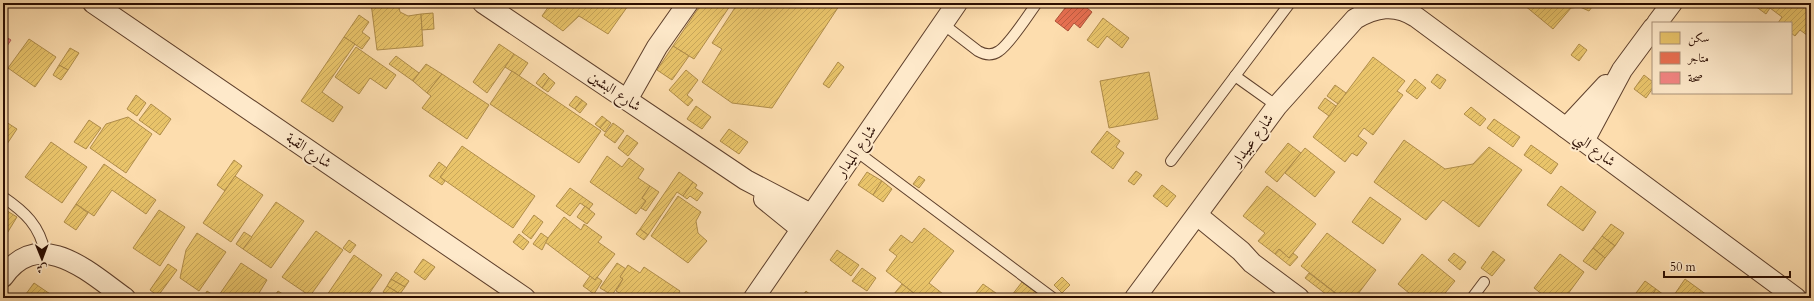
<svg xmlns="http://www.w3.org/2000/svg" width="1814" height="301" font-family="Cardo,Amiri,serif">
	<defs>
		<pattern id="homes-hatch" width="6" height="6" patternUnits="userSpaceOnUse"><rect width="6" height="6" fill="#e9c46a"/><path d="M-1 1l2-2M0 6l6-6M5 7l2-2" fill="none" stroke="#c8a75a"/></pattern>
		<pattern id="shops-hatch" width="6" height="6" patternUnits="userSpaceOnUse"><rect width="6" height="6" fill="#e76f51"/><path d="M-1 1l2-2M0 6l6-6M5 7l2-2" fill="none" stroke="#bb5a41"/></pattern>
		<pattern id="health-hatch" width="6" height="6" patternUnits="userSpaceOnUse"><rect width="6" height="6" fill="#f28482"/><path d="M-1 1l2-2M0 6l6-6M5 7l2-2" fill="none" stroke="#c46a68"/></pattern>
	</defs>
	<rect width="100%" height="100%" fill="#fdddae"/>
	<filter id="stains"><feTurbulence type="fractalNoise" baseFrequency=".005" numOctaves="4"/><feColorMatrix values="0 0 0 0 .2 0 0 0 0 .09 0 0 0 0 .02 0 0 0 .5 -.17"/></filter>
	<radialGradient id="worn" r=".72"><stop offset=".6" stop-color="#630" stop-opacity="0"/><stop offset="1" stop-color="#630" stop-opacity=".3"/></radialGradient>
	<g fill="url(#homes-hatch)" stroke="#b08d4a">
		<path d="M 371,3 L 398,3 L 400,12 L 408,16 L 421,14 L 423,46 L 377,50 Z"/>
		<path d="M 551,3 L 630,3 L 608,34 L 579,16 L 563,31 L 542,16 Z"/>
		<path d="M 702,3 L 732,3 L 694,59 L 673,46 Z"/>
		<path d="M 738,3 L 841,3 L 772,108 L 732,103 L 702,82 L 722,49 L 712,43 Z"/>
		<path d="M 1526,3 L 1595,3 L 1589,11 L 1580,7 L 1571,8 L 1553,29 L 1524,5 Z"/>
		<path d="M 1751,3 L 1809,3 L 1811,4 L 1811,38 L 1800,30 L 1795,36 L 1791,33 L 1791,23 L 1778,23 L 1782,17 L 1770,8 L 1766,14 Z"/>
		<path d="M 433,13 L 434,29 L 422,30 L 421,14 Z"/>
		<path d="M 359,15 L 369,22 L 362,32 L 370,38 L 362,49 L 344,37 Z"/>
		<path d="M 1103,18 L 1129,38 L 1122,48 L 1107,36 L 1098,48 L 1087,40 Z"/>
		<path d="M 344,37 L 355,44 L 322,92 L 343,107 L 333,122 L 301,101 Z"/>
		<path d="M 29,39 L 56,57 L 35,87 L 8,68 Z"/>
		<path d="M 499,44 L 514,54 L 487,93 L 473,82 Z"/>
		<path d="M 1579,44 L 1587,50 L 1579,61 L 1571,55 Z"/>
		<path d="M 673,46 L 689,56 L 672,80 L 657,70 Z"/>
		<path d="M 356,47 L 396,75 L 386,89 L 370,78 L 359,94 L 335,77 Z"/>
		<path d="M 70,48 L 79,53 L 68,70 L 59,65 Z"/>
		<path d="M 514,54 L 528,63 L 519,76 L 505,67 Z"/>
		<path d="M 396,56 L 419,73 L 413,81 L 389,64 Z"/>
		<path d="M 1373,57 L 1405,81 L 1397,91 L 1403,95 L 1373,135 L 1364,128 L 1358,136 L 1367,143 L 1357,156 L 1352,153 L 1345,162 L 1313,137 Z"/>
		<path d="M 838,62 L 844,67 L 829,88 L 823,84 Z"/>
		<path d="M 426,64 L 442,74 L 427,93 L 413,81 Z"/>
		<path d="M 59,65 L 68,70 L 61,80 L 53,75 Z"/>
		<path d="M 686,70 L 698,80 L 687,95 L 693,100 L 688,106 L 669,90 Z"/>
		<path d="M 512,71 L 601,131 L 579,163 L 490,104 Z"/>
		<path d="M 1149,72 L 1158,119 L 1109,128 L 1100,81 Z"/>
		<path d="M 544,73 L 549,78 L 542,88 L 536,83 Z"/>
		<path d="M 442,74 L 489,105 L 467,139 L 422,108 L 431,96 L 427,93 Z"/>
		<path d="M 1437,74 L 1446,80 L 1440,89 L 1431,82 Z"/>
		<path d="M 1644,75 L 1653,82 L 1653,88 L 1646,98 L 1634,89 Z"/>
		<path d="M 549,78 L 555,83 L 548,92 L 542,88 Z"/>
		<path d="M 1415,79 L 1426,88 L 1417,99 L 1406,91 Z"/>
		<path d="M 1335,85 L 1346,93 L 1338,104 L 1327,96 Z"/>
		<path d="M 136,95 L 146,103 L 137,116 L 127,109 Z"/>
		<path d="M 576,96 L 582,100 L 575,109 L 569,105 Z"/>
		<path d="M 1325,98 L 1336,106 L 1329,116 L 1318,108 Z"/>
		<path d="M 582,100 L 587,104 L 580,113 L 575,109 Z"/>
		<path d="M 151,104 L 171,119 L 160,135 L 139,120 Z"/>
		<path d="M 696,106 L 711,117 L 702,129 L 687,119 Z"/>
		<path d="M 1471,107 L 1486,119 L 1480,126 L 1464,114 Z"/>
		<path d="M 602,116 L 607,120 L 600,128 L 595,124 Z"/>
		<path d="M 128,117 L 152,134 L 126,173 L 90,148 L 106,124 Z"/>
		<path d="M 1494,119 L 1520,137 L 1513,147 L 1487,128 Z"/>
		<path d="M 3,120 L 17,129 L 3,150 Z"/>
		<path d="M 89,120 L 101,128 L 86,149 L 74,142 Z"/>
		<path d="M 607,120 L 611,123 L 605,132 L 600,128 Z"/>
		<path d="M 613,123 L 624,131 L 615,143 L 604,135 Z"/>
		<path d="M 729,129 L 748,142 L 739,154 L 720,141 Z"/>
		<path d="M 1107,131 L 1120,141 L 1116,147 L 1124,153 L 1113,169 L 1091,152 Z"/>
		<path d="M 627,135 L 638,143 L 628,156 L 618,148 Z"/>
		<path d="M 1404,140 L 1445,169 L 1473,164 L 1489,147 L 1522,170 L 1479,227 L 1443,200 L 1426,220 L 1374,182 Z"/>
		<path d="M 51,142 L 87,167 L 62,203 L 25,177 Z"/>
		<path d="M 1288,143 L 1301,153 L 1277,182 L 1265,172 Z"/>
		<path d="M 1531,145 L 1558,164 L 1551,174 L 1524,155 Z"/>
		<path d="M 462,146 L 535,196 L 513,228 L 440,177 Z"/>
		<path d="M 1305,148 L 1335,172 L 1315,197 L 1285,173 Z"/>
		<path d="M 607,156 L 622,167 L 629,158 L 644,169 L 638,178 L 650,186 L 642,198 L 646,201 L 636,214 L 590,182 Z"/>
		<path d="M 234,160 L 242,166 L 225,191 L 217,185 Z"/>
		<path d="M 439,162 L 447,168 L 440,177 L 445,181 L 442,185 L 429,176 Z"/>
		<path d="M 104,164 L 156,200 L 146,214 L 112,190 L 94,216 L 76,204 Z"/>
		<path d="M 1136,171 L 1142,175 L 1134,185 L 1128,181 Z"/>
		<path d="M 679,172 L 693,182 L 683,196 L 677,192 L 648,235 L 640,229 Z"/>
		<path d="M 867,172 L 882,181 L 873,195 L 858,185 Z"/>
		<path d="M 235,176 L 263,195 L 231,242 L 203,223 Z"/>
		<path d="M 919,176 L 925,180 L 919,188 L 913,184 Z"/>
		<path d="M 882,181 L 892,189 L 883,202 L 873,195 Z"/>
		<path d="M 693,182 L 697,185 L 695,188 L 703,193 L 697,201 L 690,196 L 687,199 L 683,196 Z"/>
		<path d="M 1162,185 L 1176,196 L 1167,207 L 1153,196 Z"/>
		<path d="M 650,186 L 659,192 L 646,211 L 641,208 L 646,201 L 642,198 Z"/>
		<path d="M 1267,186 L 1316,224 L 1289,258 L 1279,249 L 1275,254 L 1258,241 L 1265,233 L 1243,216 Z"/>
		<path d="M 1561,186 L 1596,212 L 1583,231 L 1547,205 Z"/>
		<path d="M 570,188 L 593,204 L 589,209 L 580,203 L 570,216 L 556,206 Z"/>
		<path d="M 678,196 L 701,212 L 696,221 L 698,233 L 707,241 L 688,263 L 651,236 Z"/>
		<path d="M 1370,197 L 1401,219 L 1383,244 L 1352,222 Z"/>
		<path d="M 276,202 L 304,221 L 271,268 L 243,249 Z"/>
		<path d="M 76,204 L 88,213 L 76,230 L 64,222 Z"/>
		<path d="M 585,206 L 595,214 L 587,224 L 577,217 Z"/>
		<path d="M 4,209 L 17,217 L 6,235 L 3,233 Z"/>
		<path d="M 159,210 L 185,227 L 160,266 L 133,248 Z"/>
		<path d="M 534,215 L 543,222 L 531,239 L 522,232 Z"/>
		<path d="M 564,217 L 581,230 L 584,224 L 602,237 L 598,242 L 615,254 L 595,280 L 545,242 Z"/>
		<path d="M 1611,224 L 1624,233 L 1615,246 L 1602,236 Z"/>
		<path d="M 924,228 L 954,251 L 929,283 L 943,294 L 940,298 L 920,298 L 886,271 L 897,256 L 889,250 L 901,235 L 912,243 Z"/>
		<path d="M 640,229 L 648,235 L 644,240 L 636,234 Z"/>
		<path d="M 316,231 L 343,250 L 310,296 L 282,277 Z"/>
		<path d="M 244,232 L 252,237 L 243,249 L 236,244 Z"/>
		<path d="M 197,233 L 226,252 L 199,291 L 180,278 L 186,250 Z"/>
		<path d="M 541,233 L 548,238 L 542,250 L 533,244 Z"/>
		<path d="M 1327,233 L 1376,270 L 1355,298 L 1342,298 L 1301,266 Z"/>
		<path d="M 519,234 L 529,242 L 523,250 L 513,242 Z"/>
		<path d="M 1602,236 L 1615,246 L 1605,258 L 1593,248 Z"/>
		<path d="M 349,240 L 356,245 L 350,253 L 343,248 Z"/>
		<path d="M 1593,248 L 1605,258 L 1596,270 L 1583,261 Z"/>
		<path d="M 1279,249 L 1289,258 L 1293,253 L 1298,257 L 1290,266 L 1275,254 Z"/>
		<path d="M 837,250 L 859,265 L 851,276 L 830,260 Z"/>
		<path d="M 1493,251 L 1505,260 L 1492,276 L 1481,268 Z"/>
		<path d="M 1454,253 L 1466,262 L 1460,270 L 1448,260 Z"/>
		<path d="M 1422,254 L 1455,281 L 1441,298 L 1415,298 L 1398,284 Z"/>
		<path d="M 1560,254 L 1584,272 L 1565,298 L 1547,298 L 1534,288 Z"/>
		<path d="M 354,255 L 382,275 L 366,298 L 325,298 Z"/>
		<path d="M 423,259 L 435,267 L 425,280 L 414,272 Z"/>
		<path d="M 241,263 L 267,280 L 256,298 L 217,298 Z"/>
		<path d="M 617,263 L 626,269 L 620,277 L 623,279 L 612,295 L 600,288 Z"/>
		<path d="M 168,264 L 177,270 L 158,296 L 150,290 Z"/>
		<path d="M 628,265 L 640,273 L 644,267 L 680,291 L 676,298 L 627,298 L 616,291 L 623,279 L 620,277 Z"/>
		<path d="M 862,268 L 876,278 L 867,291 L 852,281 Z"/>
		<path d="M 396,272 L 409,281 L 405,287 L 391,279 Z"/>
		<path d="M 1309,273 L 1339,296 L 1337,298 L 1331,298 L 1305,278 Z"/>
		<path d="M 590,276 L 595,280 L 597,277 L 602,281 L 594,294 L 583,286 Z"/>
		<path d="M 1062,277 L 1070,285 L 1062,293 L 1054,285 Z"/>
		<path d="M 391,279 L 405,287 L 400,294 L 387,286 Z"/>
		<path d="M 1685,279 L 1707,295 L 1705,298 L 1672,298 Z"/>
		<path d="M 1645,281 L 1656,289 L 1650,298 L 1643,298 L 1636,293 Z"/>
		<path d="M 1022,282 L 1043,298 L 1016,298 L 1012,295 Z"/>
		<path d="M 34,283 L 56,298 L 23,298 Z"/>
		<path d="M 902,284 L 920,298 L 899,298 L 894,294 Z"/>
		<path d="M 983,284 L 1003,298 L 972,298 Z"/>
		<path d="M 387,286 L 400,294 L 398,298 L 393,298 L 383,292 Z"/>
		<path d="M 1656,289 L 1668,298 L 1650,298 Z"/>
		<path d="M 207,291 L 216,297 L 216,298 L 203,298 Z"/>
		<path d="M 278,291 L 289,298 L 273,298 Z"/>
		<path d="M 806,291 L 814,298 L 801,298 Z"/>
		<path d="M 1526,293 L 1533,298 L 1523,298 Z"/>
		<path d="M 1743,293 L 1749,298 L 1739,298 Z"/>
		<path d="M 678,294 L 685,298 L 676,298 Z"/>
	</g>
	<path fill="url(#shops-hatch)" stroke="#ae5139" d="M 1069,3 L 1081,3 L 1092,12 L 1080,28 L 1074,23 L 1068,31 L 1055,21 Z"/>
	<path fill="url(#health-hatch)" stroke="#b6605b" d="M 3,35 L 11,40 L 3,52 Z"/>
	<g fill="none" stroke-linecap="round" stroke-linejoin="round">
		<defs>
			<g id="service">
				<path d="M 943,24 L 978,51 C 985,55 992,56 999,51 C 1010,44 1028,15 1037,3"/>
				<path d="M 1235,76 L 1277,106"/>
				<path d="M 856,151 L 1053,298"/>
				<path d="M 1171,161 L 1290,3"/>
				<path d="M 3,197 C 25,212 40,226 45,253"/>
				<path d="M 1472,298 L 1484,282"/>
			</g>
			<g id="minor">
				<path d="M 93,3 L 525,298"/>
				<path d="M 483,3 L 746,180 L 811,214"/>
				<path d="M 1657,23 L 1672,3"/>
				<path d="M 627,100 L 657,47 L 688,3"/>
				<path d="M 1566,128 L 1606,85"/>
				<path d="M 1584,141 L 1622,70 L 1653,28"/>
				<path d="M 764,199 L 801,229"/>
				<path d="M 1197,215 L 1241,251 L 1252,263 L 1299,298"/>
				<path d="M 3,277 C 40,225 90,273 125,298"/>
				<path d="M 754,298 L 957,3"/>
				<path d="M 1135,298 L 1277,106 L 1355,19 C 1375,7 1395,3 1416,17 L 1796,298"/>
			</g>
		</defs>
		<use href="#service" stroke="#5f402c" stroke-width="12"/>
		<use href="#minor" stroke="#5f402c" stroke-width="22"/>
		<use href="#service" stroke="#fee9ca" stroke-width="10"/>
		<use href="#minor" stroke="#fee9ca" stroke-width="20"/>
	</g>
	<g text-anchor="middle" stroke-width="4" stroke-linejoin="round" paint-order="stroke">
		<g font-size="15" fill="#2a0c00" stroke="#fee9ca">
			<text transform="translate(615 91) rotate(34)" y="5">شارع البشين</text>
			<text transform="translate(1252 140) rotate(-54)" y="5">شارع عبيدار</text>
			<text transform="translate(1595 149) rotate(37)" y="5">شارع البي</text>
			<text transform="translate(309 150) rotate(34)" y="5">شارع القبة</text>
			<text transform="translate(856 151) rotate(-55)" y="5">شارع الميدار</text>
		</g>
	</g>
	<rect width="1814" height="301" fill="none" stroke="#fdddae" stroke-width="16"/>
	<rect x="4" y="4" width="1806" height="293" fill="none" stroke="#2a0c00" stroke-width="2"/>
	<rect x="8" y="8" width="1798" height="285" fill="none" stroke="#2a0c00"/>
	<rect x="1652" y="22" width="140" height="72" fill="#fee9ca" stroke="#a99179"/>
	<rect x="1660" y="32" width="20" height="12" fill="#e9c46a" stroke="#a99179"/>
	<text x="1688" y="42" font-size="12" fill="#2a0c00">سكن</text>
	<rect x="1660" y="52" width="20" height="12" fill="#e76f51" stroke="#a99179"/>
	<text x="1688" y="62" font-size="12" fill="#2a0c00">متاجر</text>
	<rect x="1660" y="72" width="20" height="12" fill="#f28482" stroke="#a99179"/>
	<text x="1688" y="82" font-size="12" fill="#2a0c00">صحة</text>
	<g transform="translate(42 259) rotate(179)" stroke="#fee9ca" stroke-width="3" paint-order="stroke">
	<path d="M0-3L7 15L0 10L-7 15Z" fill="#2a0c00"/>
	<text y="-6" font-size="11" font-weight="bold" text-anchor="middle" fill="#2a0c00">ش</text>
	</g>
	<path d="M1664 271v6h126v-6" fill="none" stroke="#2a0c00" stroke-width="2"/>
	<text x="1670" y="271" font-size="12" fill="#2a0c00" stroke="#fee9ca" stroke-width="3" paint-order="stroke">50 m</text>
	<rect width="100%" height="100%" filter="url(#stains)"/>
	<rect width="100%" height="100%" fill="url(#worn)"/>
</svg>
